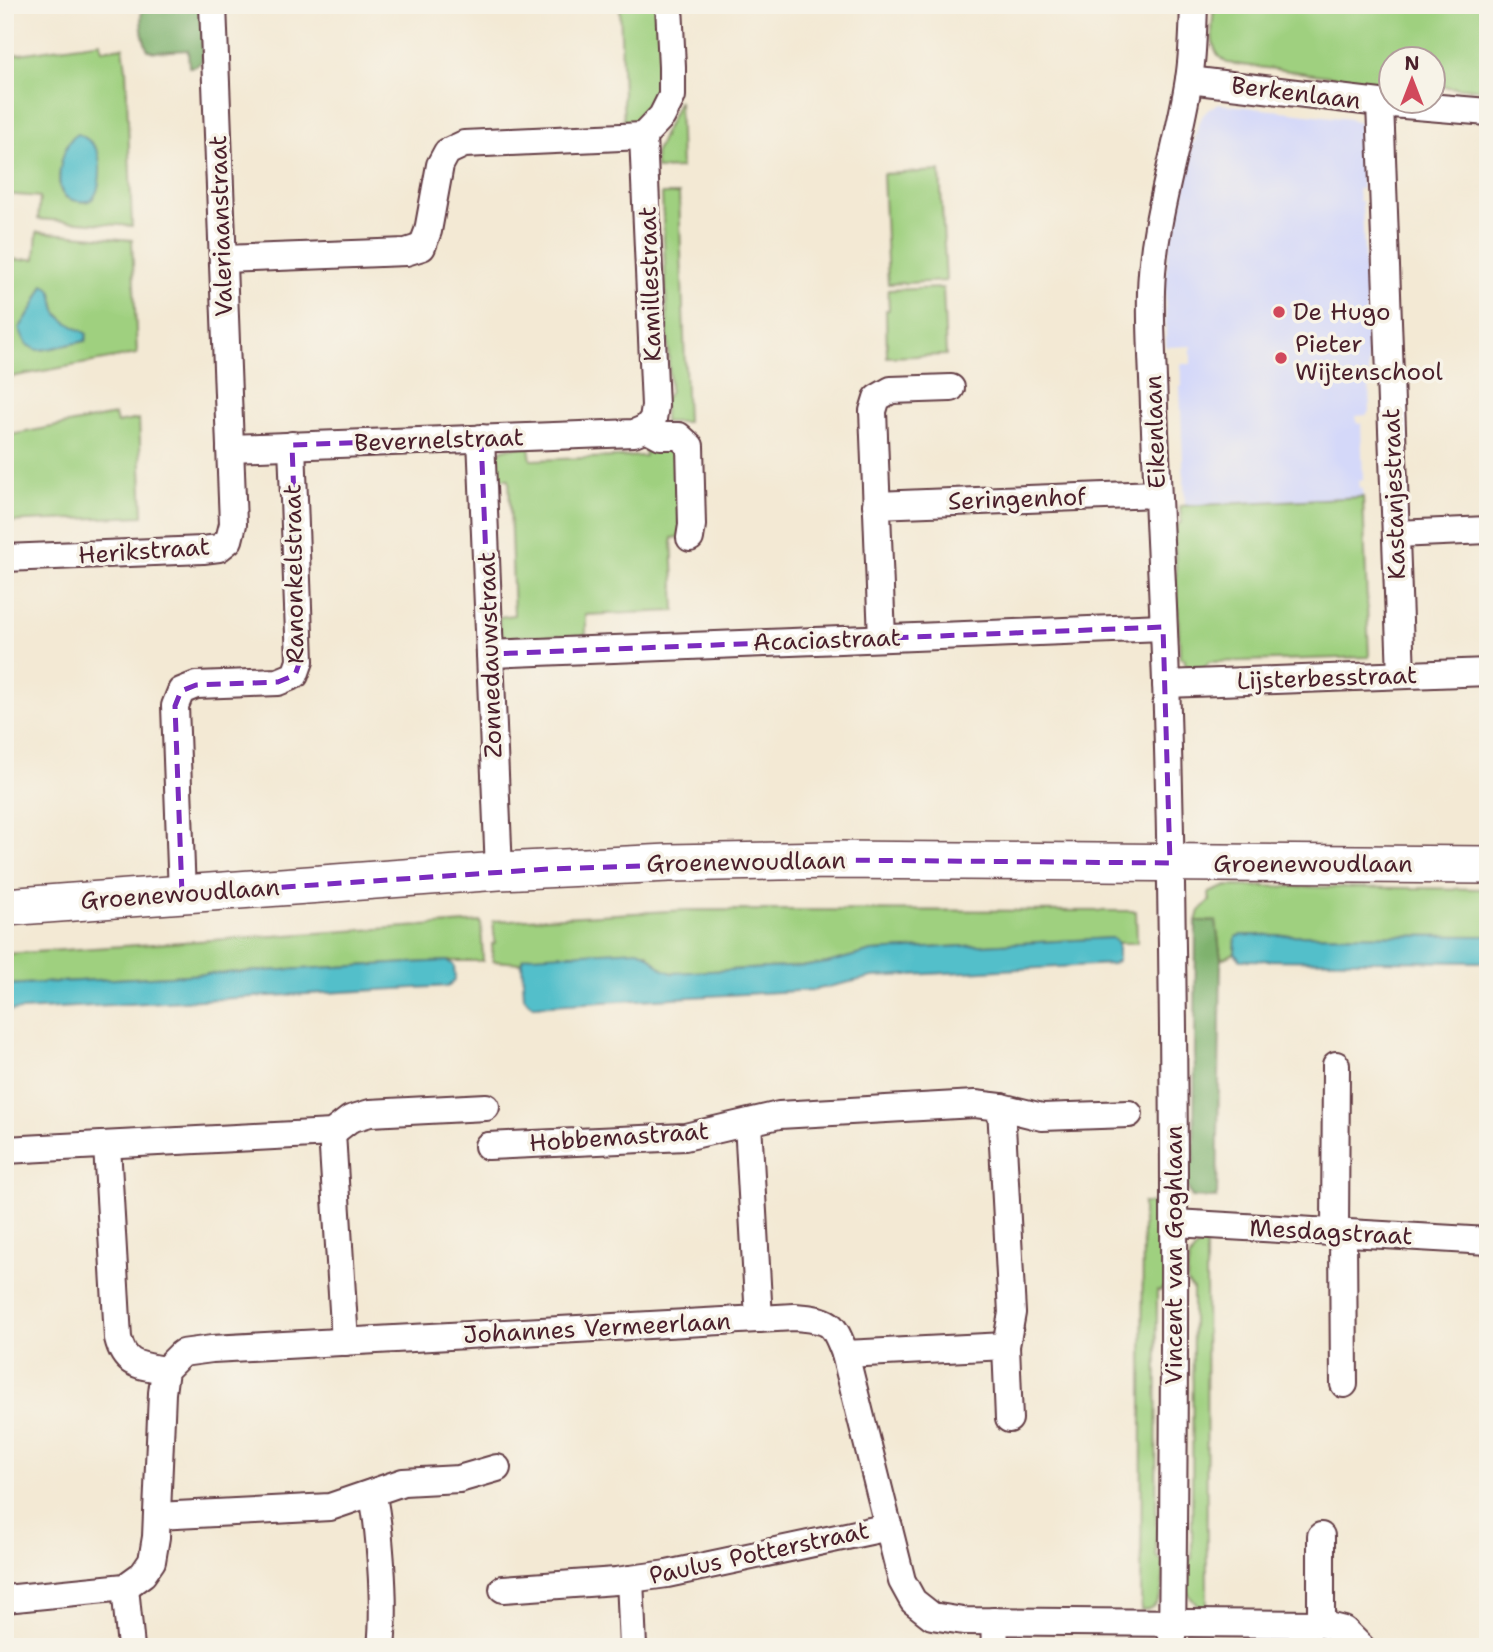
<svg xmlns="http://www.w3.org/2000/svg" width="1493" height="1652" font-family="'Shantell Sans',sans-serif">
	<rect width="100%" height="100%" fill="#f7f3e8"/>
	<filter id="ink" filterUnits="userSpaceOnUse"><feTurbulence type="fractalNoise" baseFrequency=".0143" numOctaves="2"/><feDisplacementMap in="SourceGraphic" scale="14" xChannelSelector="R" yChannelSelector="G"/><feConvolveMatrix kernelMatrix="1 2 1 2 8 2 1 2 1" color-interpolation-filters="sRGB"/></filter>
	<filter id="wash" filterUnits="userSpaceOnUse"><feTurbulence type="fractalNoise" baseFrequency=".00686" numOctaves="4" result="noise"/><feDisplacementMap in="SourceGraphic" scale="28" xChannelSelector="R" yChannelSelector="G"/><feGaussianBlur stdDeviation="1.57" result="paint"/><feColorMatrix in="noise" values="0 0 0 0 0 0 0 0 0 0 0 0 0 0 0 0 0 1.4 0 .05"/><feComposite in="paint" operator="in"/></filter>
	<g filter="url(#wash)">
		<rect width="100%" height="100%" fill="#f3e9d4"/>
		<path fill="#d4d8f9" d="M 1220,104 L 1350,119 L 1359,122 L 1362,189 L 1358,189 L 1359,201 L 1362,201 L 1370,411 L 1366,415 L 1356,416 L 1357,423 L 1361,423 L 1363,480 L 1359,480 L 1359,488 L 1363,489 L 1363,497 L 1185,506 L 1180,387 L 1182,386 L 1181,364 L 1191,364 L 1191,346 L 1166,347 L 1165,280 L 1174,210 L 1190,142 L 1194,143 L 1198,125 L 1203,115 L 1210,108 Z"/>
		<g fill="#9fd07f" stroke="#747855" stroke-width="2" fill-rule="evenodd">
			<path d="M 620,5 L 660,5 L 663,92 L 658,104 L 636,125 L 624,129 Z"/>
			<path d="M 1214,5 L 1488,5 L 1488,90 L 1434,86 L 1434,60 L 1392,60 L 1391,83 L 1352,79 L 1227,63 C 1206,50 1213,26 1214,5 Z"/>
			<path d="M 100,42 L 102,50 L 123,47 L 126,69 L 132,226 L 38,219 L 40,197 L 5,194 L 5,56 ZM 67,146 L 86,202 C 79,201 70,201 64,196 C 53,184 63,159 67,146 Z"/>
			<path d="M 679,100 L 681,168 L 656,169 L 655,154 Z"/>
			<path d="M 940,171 L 946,281 L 888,284 L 883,174 Z"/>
			<path d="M 662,194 L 679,194 L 687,422 L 664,422 L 664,401 L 670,391 Z"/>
			<path d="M 37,232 L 132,240 L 137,354 L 5,378 L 5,259 L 25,260 L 25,259 L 35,259 ZM 44,285 L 51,290 L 57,313 L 85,341 L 48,349 L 37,350 L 19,329 L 34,306 Z"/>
			<path d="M 943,288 L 946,355 L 887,357 L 886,310 L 889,310 L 888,290 Z"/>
			<path d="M 115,415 L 117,423 L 139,419 L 143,516 L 5,522 L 5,436 Z"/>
			<path d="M 679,442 L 680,537 L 672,538 L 675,611 L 586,615 L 586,635 L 505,637 C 499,632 499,625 499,617 L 514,615 L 509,479 L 493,479 C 495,446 499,449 529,446 L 531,460 L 645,456 L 645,443 Z"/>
			<path d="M 1363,497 L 1369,657 L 1209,662 L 1204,668 L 1191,669 L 1186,665 L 1184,658 L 1180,658 L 1174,528 L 1181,522 L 1180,506 Z"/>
			<path d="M 1227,886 L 1488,889 L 1488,936 L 1242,935 L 1236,937 L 1235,953 L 1221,959 L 1216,922 L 1196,921 L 1199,911 L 1210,901 L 1209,893 Z"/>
			<path d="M 687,910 L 1136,911 L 1137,943 L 1118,943 L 1112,938 L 872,951 L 827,963 L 807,966 L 672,973 L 662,970 L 647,953 L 524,958 L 522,963 L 493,961 L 492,944 L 495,943 L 493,921 Z"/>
			<path d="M 481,922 L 483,961 L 447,961 L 5,985 L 5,954 Z"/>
			<path d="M 1143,1203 L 1166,1203 L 1166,1285 L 1160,1291 L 1157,1291 L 1156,1556 L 1164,1563 C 1163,1580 1165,1610 1141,1610 Z"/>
			<path d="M 1206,1241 L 1207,1610 C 1185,1602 1185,1584 1185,1565 L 1192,1558 L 1193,1289 L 1187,1283 C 1187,1264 1188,1251 1206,1241 Z"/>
		</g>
		<g fill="#7fb26e" stroke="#64684c" stroke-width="2">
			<path d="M 143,5 L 203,5 L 202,61 L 196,66 L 189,67 L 188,50 L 154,52 L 148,50 C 142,38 139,18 143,5 Z"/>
			<path d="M 1196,921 L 1216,921 L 1221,959 L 1217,1198 L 1192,1197 L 1187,1186 L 1188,1167 L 1194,1160 Z"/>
		</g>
		<g fill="#52bfca" stroke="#4e6f7a" stroke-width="2">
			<path d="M 77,134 C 87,137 97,146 99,157 C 101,168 101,198 88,201 C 85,202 81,201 77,201 C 72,200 67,199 63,194 C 54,181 63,141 77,134 Z"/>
			<path d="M 44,285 C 57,290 51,304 58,314 C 64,323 78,328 87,334 L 85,341 L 48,349 L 37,350 L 27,345 L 19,329 L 34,306 Z"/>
			<path d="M 1242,935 L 1488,936 L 1488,962 L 1240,960 L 1235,953 L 1236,937 Z"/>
			<path d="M 1112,938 L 1118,943 L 1118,960 L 1112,964 L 873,977 L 814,990 L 533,1006 L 528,1002 L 524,997 L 522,963 L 524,958 L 529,956 L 638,950 C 655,955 653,967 672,973 L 807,966 L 827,963 L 872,951 Z"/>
			<path d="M 447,961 L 454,965 L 455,980 L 449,986 L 5,1011 L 5,985 Z"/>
		</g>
	</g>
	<g filter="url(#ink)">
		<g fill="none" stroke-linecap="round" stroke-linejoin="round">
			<defs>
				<g id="street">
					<path d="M 669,5 L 672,67 L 672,96 L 662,116 L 643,136 L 655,406 L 653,419 L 646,428 L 661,436 L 679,436 L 690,446 L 692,525 L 690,538"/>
					<path d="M 1189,80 L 1380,103 L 1488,112"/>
					<path d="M 1380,103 L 1401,675"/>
					<path d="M 223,259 L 406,252 L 422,247 L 428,231 L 440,165 L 447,152 L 464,144 L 643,136"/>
					<path d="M 481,438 L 499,871"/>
					<path d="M 230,448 L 634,433 L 646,428"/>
					<path d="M 876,505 L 1157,494"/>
					<path d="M 1396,534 L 1488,530"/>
					<path d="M 5,558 L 203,550 L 219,548 L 229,540 L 233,524 L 213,5"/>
					<path d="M 882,638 L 873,411 L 877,398 L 891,390 L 951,388"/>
					<path d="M 490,654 L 1163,627"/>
					<path d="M 1166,684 L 1488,672"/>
					<path d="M 182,894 L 175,706 L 181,691 L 196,685 L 278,682 L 295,675 L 300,661 L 292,445"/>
					<path d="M 1001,1107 L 1012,1313 L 1006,1346 L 1009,1419"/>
					<path d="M 748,1123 L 759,1319"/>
					<path d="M 332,1133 L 345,1342"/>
					<path d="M 107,1146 L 118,1338 C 125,1367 140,1365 165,1370"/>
					<path d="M 488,1146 L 685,1137 L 779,1115 L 975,1104 L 1001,1107 L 1042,1117 L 1129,1114"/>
					<path d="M 5,1150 L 332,1133 L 350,1119 L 370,1113 L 486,1107"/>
					<path d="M 1175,1223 L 1488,1241"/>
					<path d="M 1335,1232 L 1336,1065"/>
					<path d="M 1343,1233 L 1344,1384"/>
					<path d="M 845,1354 L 1006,1346"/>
					<path d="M 372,1493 C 378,1516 379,1539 381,1564 C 383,1592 384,1619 381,1647"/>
					<path d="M 157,1516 L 330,1507 L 403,1482 L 459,1479 L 497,1468"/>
					<path d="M 1321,1536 L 1321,1624"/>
					<path d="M 630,1579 L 633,1647"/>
					<path d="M 125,1587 L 131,1647"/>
					<path d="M 503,1589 L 616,1581 L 667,1574 L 889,1527"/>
					<path d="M 5,1599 L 125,1587 L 143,1574 L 152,1561 L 156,1537 L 162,1393 L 165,1370 L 182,1353 L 212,1349 L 795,1317 C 830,1320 833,1321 845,1354 L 902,1581 L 913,1601 L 932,1616 L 963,1621 L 1321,1624 L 1344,1630 L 1361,1647"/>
					<path d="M 994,1621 L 995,1647"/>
					<path d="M 1172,1647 C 1175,1335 1176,1024 1167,712 C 1164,610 1158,509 1154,407 C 1153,368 1150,329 1151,291 C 1153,219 1178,150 1189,79 C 1193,55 1193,30 1194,5"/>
				</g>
				<path id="secondary" d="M 5,907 L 499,871 L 669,863 L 832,860 L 1488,865"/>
			</defs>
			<use href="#street" stroke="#633d44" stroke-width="30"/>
			<use href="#secondary" stroke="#633d44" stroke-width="40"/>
			<use href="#street" stroke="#fff" stroke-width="26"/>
			<use href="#secondary" stroke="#fff" stroke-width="37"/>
		</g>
	</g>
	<path fill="none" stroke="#7b2cbf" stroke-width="5" stroke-dasharray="14 9" stroke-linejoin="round" d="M 481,438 L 490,654 L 1163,627 L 1170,863 L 832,860 L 548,869 L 182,894 L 175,706 L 181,691 L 196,685 L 278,682 L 295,675 L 300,661 L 292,445 Z"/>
	<g fill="#d1495b" stroke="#f7f3e8" stroke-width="2.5">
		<circle cx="1279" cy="312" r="7"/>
		<circle cx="1281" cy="358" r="7"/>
	</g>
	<g text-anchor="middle" stroke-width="7" stroke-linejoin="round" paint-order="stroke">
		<g font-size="24" fill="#4a1f2b" stroke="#f7f3e8">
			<text transform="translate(1296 93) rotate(7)" y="8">Berkenlaan</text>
			<text transform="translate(221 226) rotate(-92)" y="8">Valeriaanstraat</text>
			<text transform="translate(650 284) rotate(-92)" y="8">Kamillestraat</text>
			<text transform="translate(1155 432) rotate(-92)" y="8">Eikenlaan</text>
			<text transform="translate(439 440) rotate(-2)" y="8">Bevernelstraat</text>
			<text transform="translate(1394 494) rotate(-92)" y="8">Kastanjestraat</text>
			<text transform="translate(1017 499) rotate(-2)" y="8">Seringenhof</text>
			<text transform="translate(144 551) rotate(-4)" y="8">Herikstraat</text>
			<text transform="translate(294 574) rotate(-91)" y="8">Ranonkelstraat</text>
			<text transform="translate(827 640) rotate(-2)" y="8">Acaciastraat</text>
			<text transform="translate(490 655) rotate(-92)" y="8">Zonnedauwstraat</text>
			<text transform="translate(1327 678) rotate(-2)" y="8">Lijsterbesstraat</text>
			<text transform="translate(746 862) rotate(-1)" y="8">Groenewoudlaan</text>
			<text x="1313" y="872">Groenewoudlaan</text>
			<text transform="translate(180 894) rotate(-4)" y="8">Groenewoudlaan</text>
			<text transform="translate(619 1137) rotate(-4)" y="8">Hobbemastraat</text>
			<text transform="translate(1331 1232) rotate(3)" y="8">Mesdagstraat</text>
			<text transform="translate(1174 1255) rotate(-90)" y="8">Vincent van Goghlaan</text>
			<text transform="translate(597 1328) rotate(-3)" y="8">Johannes Vermeerlaan</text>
			<text transform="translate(759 1553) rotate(-12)" y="8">Paulus Potterstraat</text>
		</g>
		<g font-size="24" fill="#4a1f2b" stroke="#f7f3e8" text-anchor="start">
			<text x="1293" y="320">De Hugo</text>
			<text x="1295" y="352">Pieter<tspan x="1295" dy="28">Wijtenschool</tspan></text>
		</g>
	</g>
	<rect width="1493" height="1652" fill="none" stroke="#f7f3e8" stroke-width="28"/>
	<g transform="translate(1412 80)"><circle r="33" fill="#f7f3e8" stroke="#b29e9c" stroke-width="2"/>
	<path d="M0-5L12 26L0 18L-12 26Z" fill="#d1495b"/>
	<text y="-10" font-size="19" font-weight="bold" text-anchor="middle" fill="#4a1f2b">N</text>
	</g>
</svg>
